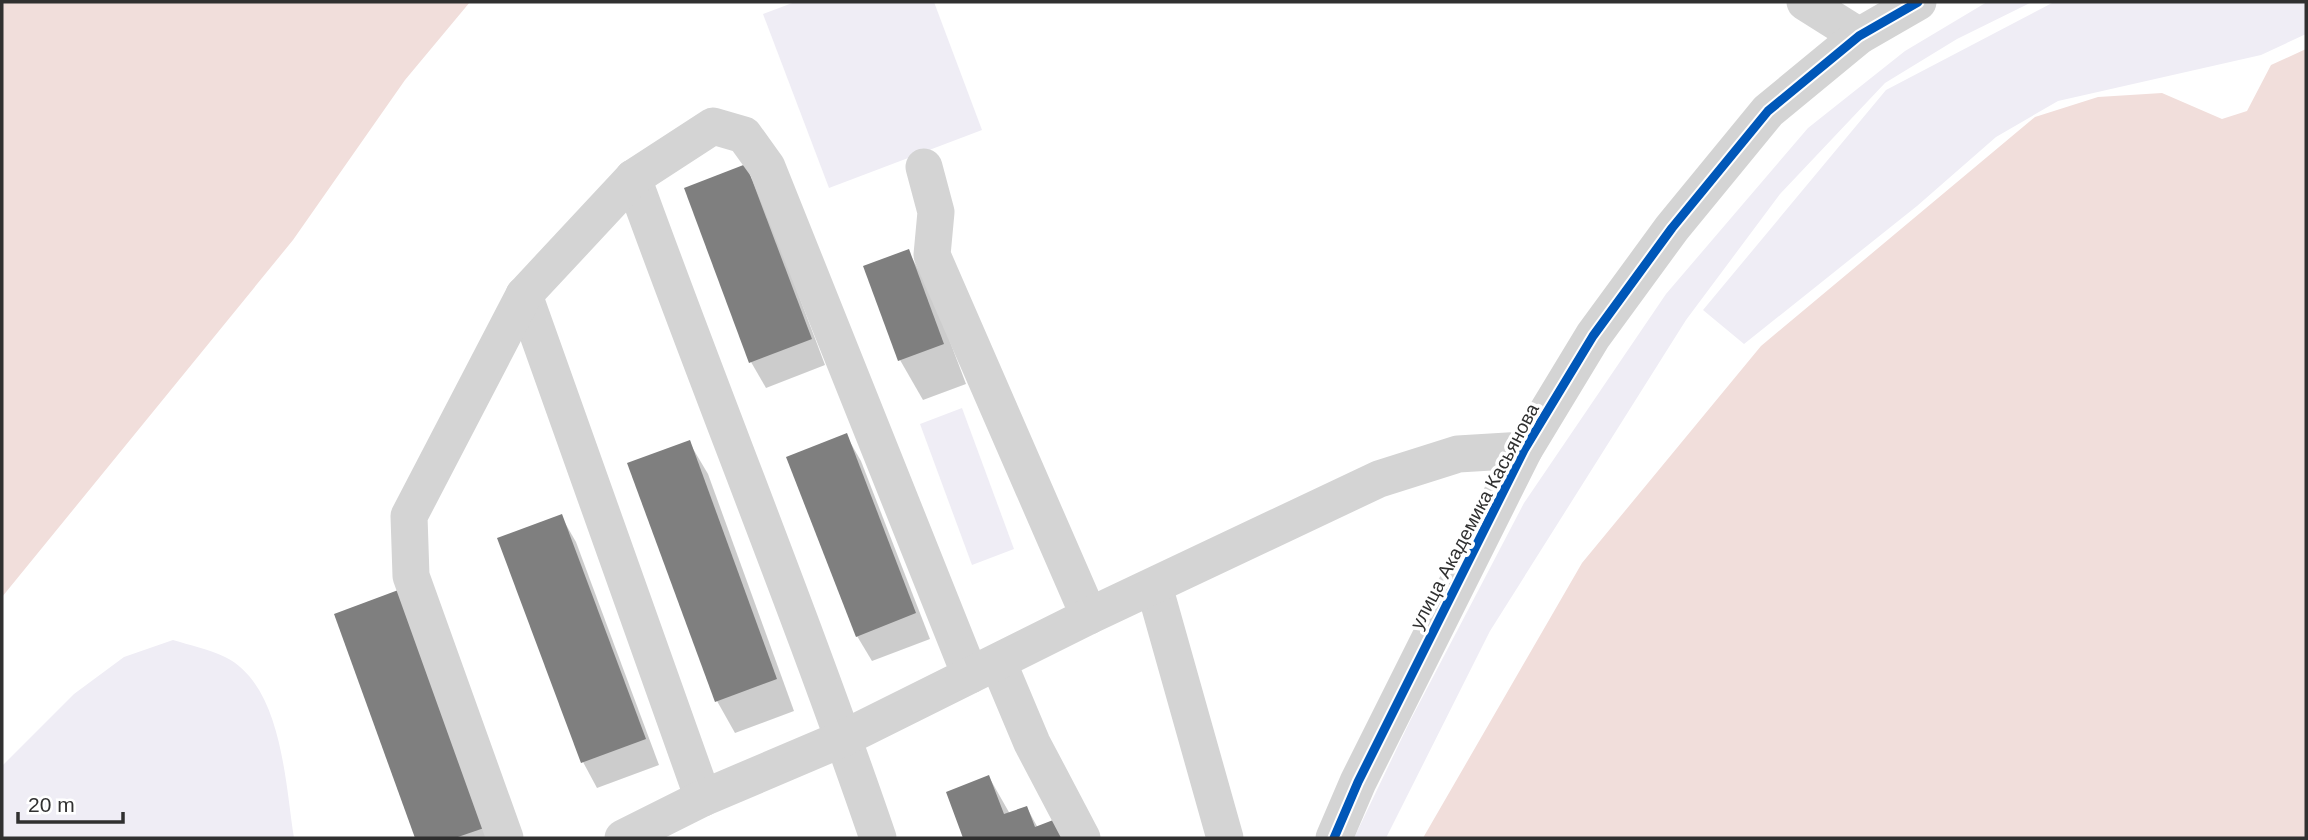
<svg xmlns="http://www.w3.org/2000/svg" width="2308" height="840" font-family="Helvetica,sans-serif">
	<rect width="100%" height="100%" fill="#fff"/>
	<g fill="#efedf5">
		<path d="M 795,2 L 934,2 L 982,130 L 829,188 L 763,14 Z"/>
		<path d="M 1987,2 L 2032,2 L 1957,39 L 1885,83 L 1780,194 L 1686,320 L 1490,631 L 1386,838 L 1354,838 L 1410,721 L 1524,503 L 1666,294 L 1808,128 L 1905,51 Z"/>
		<path d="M 2054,2 L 2306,2 L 2306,34 L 2261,55 L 2058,101 L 1996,137 L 1917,206 L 1744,344 L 1703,310 L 1886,90 Z"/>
		<path d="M 962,408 L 1014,549 L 972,565 L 920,424 Z"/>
		<path d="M 173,640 C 189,645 209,649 225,657 C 282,685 285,782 294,838 L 2,838 L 2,766 L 74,694 L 124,657 Z"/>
	</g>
	<g fill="#f1dedb">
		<path d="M 2,2 L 470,2 L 405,80 L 293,240 L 2,597 Z"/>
		<path d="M 2306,49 L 2306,838 L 1423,838 L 1582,563 L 1761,346 L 2035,117 L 2098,97 L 2162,93 L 2222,119 L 2247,111 L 2271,65 Z"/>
	</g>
	<g fill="#0003">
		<path d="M 745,167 L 760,192 L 825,365 L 766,388 L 751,362 L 686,189 Z"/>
		<path d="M 908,251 L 931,291 L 966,384 L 923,400 L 900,360 Z"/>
		<path d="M 846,435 L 861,461 L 930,639 L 872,661 L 857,636 Z"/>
		<path d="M 689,442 L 708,474 L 794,711 L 735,733 L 717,701 Z"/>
		<path d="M 561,516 L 576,542 L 659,765 L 597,788 L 583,762 Z"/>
		<path d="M 337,615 L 496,838 L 417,838 Z"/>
		<path d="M 989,777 L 1010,814 L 1027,808 L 1038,828 L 1072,838 L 965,838 L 948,793 Z"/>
	</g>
	<g fill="#7f7f7f">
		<path d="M 746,164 L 812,339 L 749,363 L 684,188 Z"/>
		<path d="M 909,249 L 944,344 L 898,361 L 863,266 Z"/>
		<path d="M 847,433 L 916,613 L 856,637 L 786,457 Z"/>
		<path d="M 690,440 L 777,679 L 715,702 L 627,463 Z"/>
		<path d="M 562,514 L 646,739 L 581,763 L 497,538 Z"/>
		<path d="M 401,589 L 487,827 L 455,838 L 415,838 L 334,614 Z"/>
		<path d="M 989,775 L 1004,814 L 1027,806 L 1035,827 L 1061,817 L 1069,838 L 963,838 L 946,792 Z"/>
	</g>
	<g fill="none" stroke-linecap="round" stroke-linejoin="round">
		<g stroke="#d4d4d4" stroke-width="37">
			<path d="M 1805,2 L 1859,36"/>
			<path d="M 924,167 L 936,212 L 932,255 L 1089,616"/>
			<path d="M 633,178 C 713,399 802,616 878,838"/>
			<path d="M 524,295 L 703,798"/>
			<path d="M 1154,586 L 1225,838"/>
			<path d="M 998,662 L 1032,743 L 1082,838"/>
			<path d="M 505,838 L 411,576 L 409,516 L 524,295 L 633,178 L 713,126 L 744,135 L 767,167 L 970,675"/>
			<path d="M 623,838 L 703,798 L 844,738 L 1089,616 L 1379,479 L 1458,454 L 1524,450"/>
			<path d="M 1334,838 L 1358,782 L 1524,450 L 1593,336 L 1672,228 L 1768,111 L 1859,36 L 1918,2"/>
		</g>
		<defs>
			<path id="cycleway" d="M 1334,838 L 1358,782 L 1524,450 L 1593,336 L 1672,228 L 1768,111 L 1859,36 L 1918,2"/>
		</defs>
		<use href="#cycleway" stroke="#fff" stroke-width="13"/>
		<use href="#cycleway" stroke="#0057b8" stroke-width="9"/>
	</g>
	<g text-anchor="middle" stroke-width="7" stroke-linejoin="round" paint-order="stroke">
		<g font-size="19" fill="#303030" stroke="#fff">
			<text transform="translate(1474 516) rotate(-62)" y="7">улица Академика Касьянова</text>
		</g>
	</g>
	<rect width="2308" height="840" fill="none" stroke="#303030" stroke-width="7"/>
	<path d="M18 812v10h105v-10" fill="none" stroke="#303030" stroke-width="3.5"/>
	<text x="28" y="812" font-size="21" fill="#303030" stroke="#ffffff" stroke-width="5" paint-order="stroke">20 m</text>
</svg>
